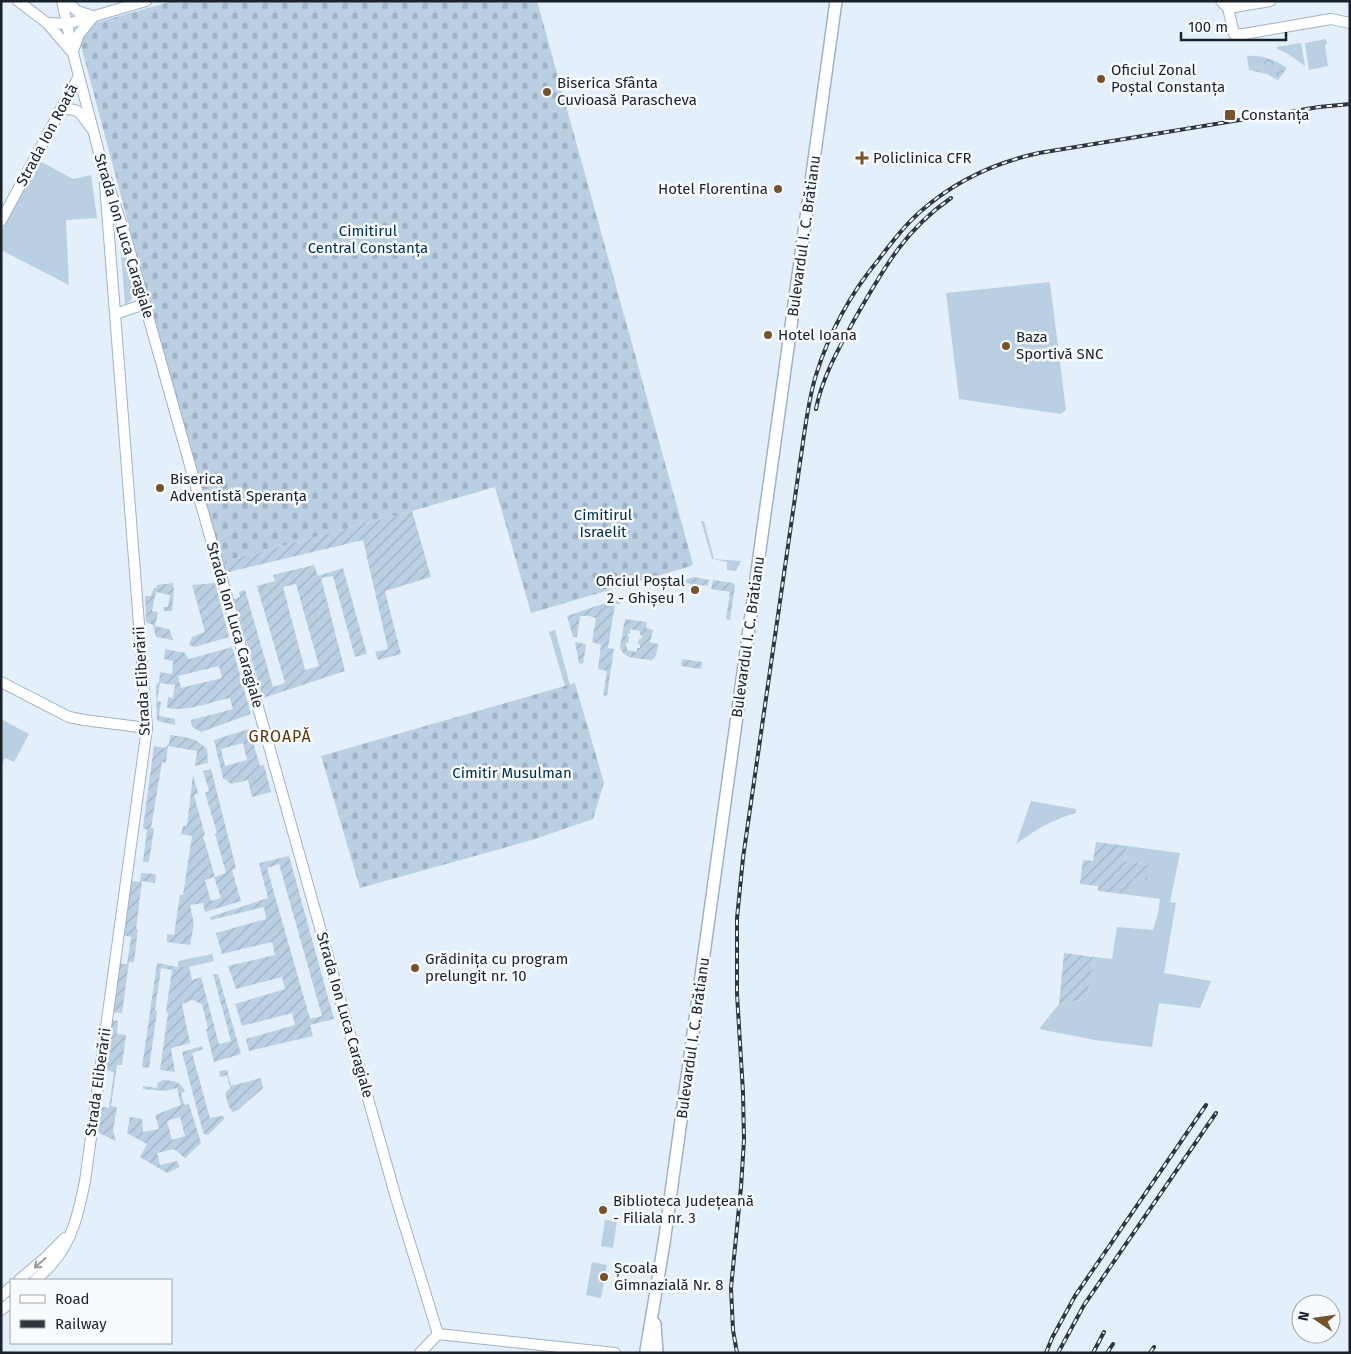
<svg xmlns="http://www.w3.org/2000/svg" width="1351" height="1354" font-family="'Fira Sans',sans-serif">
	<defs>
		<pattern id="cemetery-stones" width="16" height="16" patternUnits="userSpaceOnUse" patternTransform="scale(1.25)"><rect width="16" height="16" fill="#bbcfe3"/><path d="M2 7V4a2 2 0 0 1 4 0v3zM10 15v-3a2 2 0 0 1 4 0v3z" fill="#a0b1c3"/></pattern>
		<pattern id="park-crowns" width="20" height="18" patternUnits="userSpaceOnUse" patternTransform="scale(1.25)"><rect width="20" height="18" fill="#bbcfe3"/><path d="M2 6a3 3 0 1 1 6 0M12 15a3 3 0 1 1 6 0" fill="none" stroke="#a0b1c3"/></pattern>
		<pattern id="garden-furrows" width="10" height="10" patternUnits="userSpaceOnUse" patternTransform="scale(1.25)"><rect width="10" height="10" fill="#bbcfe3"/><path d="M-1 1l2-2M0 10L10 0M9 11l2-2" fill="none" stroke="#a0b1c3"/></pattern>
	</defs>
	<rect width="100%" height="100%" fill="#e3effb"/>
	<g fill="#bbcfe3">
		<path d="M 1326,39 L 1327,44 L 1325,45 L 1328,66 L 1309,70 L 1305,43 Z"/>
		<path d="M 1301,43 L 1305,66 L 1288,54 L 1277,49 L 1277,47 Z"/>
		<path d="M 38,160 L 73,179 L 91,175 L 97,218 L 66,220 L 69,285 L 1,250 L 1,232 Z"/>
		<path d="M 120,240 C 123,253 134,280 134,292 C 133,298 130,302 125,305 Z"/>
		<path d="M 1050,282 L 1066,410 L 1061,414 L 959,399 L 946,293 Z"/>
		<path d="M 701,521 L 704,521 L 714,559 L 741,561 L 736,571 L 727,570 L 727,562 L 712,559 Z"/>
		<path d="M 555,630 L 570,685 L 565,686 L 549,632 Z"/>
		<path d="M 1,719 L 29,734 L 14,762 L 5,758 L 1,766 Z"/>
		<path d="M 1031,801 L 1076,809 L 1076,813 C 1051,820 1037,829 1016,844 Z"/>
		<path d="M 1127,846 L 1180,853 L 1170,902 L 1176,903 L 1164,973 L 1211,981 L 1200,1008 L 1159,1003 L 1152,1047 L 1095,1040 L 1039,1029 L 1059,1004 L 1087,999 L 1094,957 L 1112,959 L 1117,927 L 1153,930 L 1158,913 L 1160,899 L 1130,895 L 1132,878 L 1149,865 L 1125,861 Z"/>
		<path d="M 212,954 L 214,961 L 189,967 L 178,967 L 178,961 Z"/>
		<path d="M 605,1220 L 617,1221 L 613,1248 L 601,1246 Z"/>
		<path d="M 592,1262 L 607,1265 L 601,1298 L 586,1295 Z"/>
	</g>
	<g fill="url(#cemetery-stones)">
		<path d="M 173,1 L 537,1 L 693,564 L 691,566 L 531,613 L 495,487 L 412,511 L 222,562 L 147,294 L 80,42 L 91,24 Z"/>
		<path d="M 575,683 L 604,783 L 593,819 L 532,840 L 360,888 L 321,756 Z"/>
	</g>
	<path fill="url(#park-crowns)" d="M 1247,56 C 1262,55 1275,60 1287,68 L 1278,80 L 1267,74 L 1249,70 Z"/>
	<g fill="url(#garden-furrows)" fill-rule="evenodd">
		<path d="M 412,511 L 431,577 L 385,591 L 401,654 L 378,660 L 375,652 L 388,649 L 363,540 L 225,573 L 222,562 Z"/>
		<path d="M 314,565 L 318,576 L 343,568 L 367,654 L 355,657 L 333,576 L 321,578 L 345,671 L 263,698 L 234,599 L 240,597 L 239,592 L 245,590 L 273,687 L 285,683 L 257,586 L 275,581 L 273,575 ZM 296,584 L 319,666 L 305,670 L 283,587 Z"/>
		<path d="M 694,577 L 709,580 L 708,586 L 678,582 Z"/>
		<path d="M 713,580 L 733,583 L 735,585 L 730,620 L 726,619 L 730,592 L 711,589 Z"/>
		<path d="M 173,583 L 174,589 L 172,611 L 164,611 L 164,607 L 168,607 L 170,595 L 156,592 L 152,611 L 158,612 L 155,626 L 169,629 L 173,640 L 156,637 L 153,625 L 146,622 L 145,596 L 151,596 L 154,588 L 156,588 L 157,585 Z"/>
		<path d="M 215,583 L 229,637 L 195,647 L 189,645 L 192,637 L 205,632 L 192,585 Z"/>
		<path d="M 614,600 L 621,600 L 620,604 L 615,604 L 608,648 L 614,649 L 607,696 L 603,695 L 607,671 L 598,669 L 601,645 L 592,642 L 596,618 L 589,616 L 580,616 L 577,637 L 573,637 L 567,616 Z"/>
		<path d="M 625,619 L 647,622 L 646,628 L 653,630 L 650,642 L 658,644 C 657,650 657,658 651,660 C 640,658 623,660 620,647 ZM 630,629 L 640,631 L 640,635 L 642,635 L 641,639 L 639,639 L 638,644 L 640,645 L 640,648 L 637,648 L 637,652 L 627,650 L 627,647 L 626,646 L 626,643 L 628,643 L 629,637 L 627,637 L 628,633 L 630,633 Z"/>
		<path d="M 575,642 L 586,644 L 583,664 L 579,663 Z"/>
		<path d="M 232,647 L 251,714 L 201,732 L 192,727 L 191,720 L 233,709 L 230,698 C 209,702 189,712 167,708 L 168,697 L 173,698 L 175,685 L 160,683 L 157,701 L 161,702 L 159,716 L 175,719 L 175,725 L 157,721 L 156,685 L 159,682 L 160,672 L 172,674 L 173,661 L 164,659 L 165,649 C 174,650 175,652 184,652 L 189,659 ZM 219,666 L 222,678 L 181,688 L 178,676 Z"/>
		<path d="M 682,659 L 702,662 L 701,669 L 681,666 Z"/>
		<path d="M 249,729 L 260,766 L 264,765 L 271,792 L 252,797 L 248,780 L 231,784 L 223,778 L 214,740 ZM 243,743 L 247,760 L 225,766 L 221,749 Z"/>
		<path d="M 170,735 C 185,737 195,737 207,749 L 208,763 L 195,766 L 197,751 L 168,746 L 166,763 L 162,762 L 151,828 L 154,829 L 149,862 L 143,862 L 147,830 L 143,828 L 154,746 L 165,748 L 169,744 Z"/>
		<path d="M 211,769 L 236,868 L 232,870 L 241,901 L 205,912 L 203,903 L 190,905 L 194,924 L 190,945 L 167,942 L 167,934 L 174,935 L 180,895 L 183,895 L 192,836 L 181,834 L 183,826 L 187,826 L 193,775 L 198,793 L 194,795 L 205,835 L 203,836 L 215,877 L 226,873 L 215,834 L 217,833 L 205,793 L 209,791 L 203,771 ZM 214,877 L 221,898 L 211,901 L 205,880 Z"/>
		<path d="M 1096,842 L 1127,846 L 1125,861 L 1150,865 L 1147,880 L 1133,878 L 1130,895 L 1098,891 L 1098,886 L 1080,884 L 1083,860 L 1093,861 Z"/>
		<path d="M 289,856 L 334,1019 L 310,1025 L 313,1036 L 249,1051 L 246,1039 L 295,1025 L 292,1013 L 242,1026 L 235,1004 L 285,989 L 282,977 L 236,989 L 228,966 L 275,955 L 272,942 L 222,954 L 216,933 L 266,919 L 264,907 L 211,920 L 210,917 L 268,898 L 259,863 ZM 279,864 L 322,1016 L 310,1019 L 267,868 Z"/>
		<path d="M 141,873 L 156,874 L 155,883 L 142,881 L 136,929 L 138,929 L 134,962 L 129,962 L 122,1013 L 111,1012 L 118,964 L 127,964 L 131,937 L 123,935 L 131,881 L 140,882 Z"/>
		<path d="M 1064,953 L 1094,957 L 1087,999 L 1059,1004 Z"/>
		<path d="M 157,963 L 178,967 L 189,967 L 192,980 L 201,977 L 219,1044 L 231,1041 L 213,974 L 218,974 L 241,1054 L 214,1062 L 206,1029 L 208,1028 L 202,1004 L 192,1000 L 182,1004 L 190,1043 L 171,1048 L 175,1072 L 160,1070 L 168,1013 L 166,1012 L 172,970 L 161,968 L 155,1010 L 157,1011 L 149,1068 L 142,1067 Z"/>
		<path d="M 112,1020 L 118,1021 L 117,1034 L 126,1035 L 122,1065 L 117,1065 L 111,1106 L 117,1107 L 113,1131 L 116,1141 L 97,1132 L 100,1106 L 109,1108 L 114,1072 L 104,1070 Z"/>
		<path d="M 202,1046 L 203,1049 L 192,1053 L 210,1118 L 222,1116 L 225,1118 L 208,1135 L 204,1134 L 202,1129 L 182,1052 Z"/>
		<path d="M 227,1070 L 231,1086 L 261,1078 L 263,1088 L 238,1110 L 233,1112 L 229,1107 L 225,1093 L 230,1088 L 227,1075 L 220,1077 L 219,1071 Z"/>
		<path d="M 163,1080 C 174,1081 180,1081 185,1091 L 181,1093 L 184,1105 L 189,1104 L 201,1143 L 185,1158 L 174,1149 L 157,1153 L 160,1165 L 177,1161 L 180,1167 L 167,1173 L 140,1157 L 147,1144 L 127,1133 L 130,1117 L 142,1119 L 143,1132 L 159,1129 L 155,1115 L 181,1105 L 177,1088 L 165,1091 L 143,1089 L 143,1086 L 157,1088 L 158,1082 ZM 180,1117 L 185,1136 L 172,1140 L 167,1121 Z"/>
	</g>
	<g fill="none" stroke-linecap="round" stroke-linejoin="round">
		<defs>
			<g id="secondary">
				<path d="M 18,1 L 47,23 L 72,52"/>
				<path d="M 62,1 L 73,53 L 104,172 L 125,234 L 396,1198 L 438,1334"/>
				<path d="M 66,1 L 77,11 L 93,16"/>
				<path d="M 1221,1 L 1228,8 L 1234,34 L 1244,34 L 1331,19 L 1350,23"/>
				<path d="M 1228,8 L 1270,1"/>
				<path d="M 47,23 L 67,24 L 146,1"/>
				<path d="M 73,51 L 79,34 L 93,17"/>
				<path d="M 60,110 C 80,107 80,113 91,128"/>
				<path d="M 1,221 L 79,76"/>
				<path d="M 115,314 L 145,304"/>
				<path d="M 1,682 L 69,717 L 84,720 L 147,728"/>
				<path d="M 19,1280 L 46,1257 L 65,1238"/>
				<path d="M 35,1280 C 41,1275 47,1270 52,1264 C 73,1240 79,1211 85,1181 L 147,728 L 105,184"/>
				<path d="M 1,1296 L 11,1287"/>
				<path d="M 1,1310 L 11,1302"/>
				<path d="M 420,1353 L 438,1334 L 615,1353"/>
			</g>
			<g id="primary">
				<path d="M 655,1324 L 657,1353"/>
				<path d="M 646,1351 L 664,1243 L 836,1"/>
			</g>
		</defs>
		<use href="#secondary" stroke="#a0b3c6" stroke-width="12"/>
		<use href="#primary" stroke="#a0b3c6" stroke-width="14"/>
		<use href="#secondary" stroke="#fff" stroke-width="10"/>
		<use href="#primary" stroke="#fff" stroke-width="11"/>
		<defs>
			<g id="rail">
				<path d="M 816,409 C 822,378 838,350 853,322 C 882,272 902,232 951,198"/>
				<path d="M 737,1353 L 733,1330 L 731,1288 L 741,1187 L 744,1140 L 743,1092 L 737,994 L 737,918 L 743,858 L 804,435 C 807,415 810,394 816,375 C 829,333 851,293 879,259 C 892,242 905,225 921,211 C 955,181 997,162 1039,153 L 1319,107 L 1350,104"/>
				<path d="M 1046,1353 L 1052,1338 L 1075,1296 L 1206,1105"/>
				<path d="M 1058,1353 L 1084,1305 L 1216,1113"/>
				<path d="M 1093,1353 L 1104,1332"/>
				<path d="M 1107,1353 L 1113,1344"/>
				<path d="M 1150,1353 L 1154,1347"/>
			</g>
		</defs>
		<use href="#rail" stroke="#2f363e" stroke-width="4"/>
		<use href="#rail" stroke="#f7fbff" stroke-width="2" stroke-dasharray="5.5" stroke-linecap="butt"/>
	</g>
	<defs><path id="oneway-shaft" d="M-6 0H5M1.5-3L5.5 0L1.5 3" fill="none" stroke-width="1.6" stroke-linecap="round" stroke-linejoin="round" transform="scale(1.25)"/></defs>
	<use stroke="#989b9e" href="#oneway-shaft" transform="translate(40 1263) rotate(139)"/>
	<g fill="#76532b" stroke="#f7fbff" stroke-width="2">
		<circle cx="1101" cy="79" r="5"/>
		<circle cx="547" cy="92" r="5"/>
		<rect x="1224" y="109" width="12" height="12" rx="2.5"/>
		<path d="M859.5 150.5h5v5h5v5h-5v5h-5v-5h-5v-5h5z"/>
		<circle cx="778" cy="189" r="5"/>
		<circle cx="768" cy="335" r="5"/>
		<circle cx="1006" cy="346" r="5"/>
		<circle cx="160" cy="488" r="5"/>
		<circle cx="695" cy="590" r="5"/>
		<circle cx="415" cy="968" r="5"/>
		<circle cx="603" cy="1210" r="5"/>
		<circle cx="604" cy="1277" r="5"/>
	</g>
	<g text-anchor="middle" stroke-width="5" stroke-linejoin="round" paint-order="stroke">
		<g font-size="15" fill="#1a2128" stroke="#f7fbff" text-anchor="start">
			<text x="1111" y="75">Oficiul Zonal<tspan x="1111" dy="17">Poștal Constanța</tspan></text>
			<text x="557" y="88">Biserica Sfânta<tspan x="557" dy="17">Cuvioasă Parascheva</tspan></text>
			<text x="1241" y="120">Constanța</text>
			<text x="873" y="163">Policlinica CFR</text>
			<text x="768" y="194" text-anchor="end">Hotel Florentina</text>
			<text x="778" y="340">Hotel Ioana</text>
			<text x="1016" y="342">Baza<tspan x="1016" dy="17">Sportivă SNC</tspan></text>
			<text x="170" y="484">Biserica<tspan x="170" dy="17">Adventistă Speranța</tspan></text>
			<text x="685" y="586" text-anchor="end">Oficiul Poștal<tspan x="685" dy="17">2 - Ghișeu 1</tspan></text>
			<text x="425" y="964">Grădinița cu program<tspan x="425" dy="17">prelungit nr. 10</tspan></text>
			<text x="613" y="1206">Biblioteca Județeană<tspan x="613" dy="17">- Filiala nr. 3</tspan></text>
			<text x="614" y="1273">Școala<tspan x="614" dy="17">Gimnazială Nr. 8</tspan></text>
		</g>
		<g font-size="15" fill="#1a2128" stroke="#f7fbff">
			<text transform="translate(47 135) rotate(-62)" y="5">Strada Ion Roată</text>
			<text transform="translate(124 236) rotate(73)" y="5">Strada Ion Luca Caragiale</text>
			<text transform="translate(804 236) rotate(-82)" y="5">Bulevardul I. C. Brătianu</text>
			<text transform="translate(235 625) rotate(74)" y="5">Strada Ion Luca Caragiale</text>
			<text transform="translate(748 637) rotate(-82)" y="5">Bulevardul I. C. Brătianu</text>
			<text transform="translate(142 681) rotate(-93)" y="5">Strada Eliberării</text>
			<text transform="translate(345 1015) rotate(74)" y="5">Strada Ion Luca Caragiale</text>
			<text transform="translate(693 1038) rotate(-82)" y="5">Bulevardul I. C. Brătianu</text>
			<text transform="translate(98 1082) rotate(-82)" y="5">Strada Eliberării</text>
		</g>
		<g font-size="15" fill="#002b4c" stroke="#f7fbff">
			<text x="368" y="236">Cimitirul<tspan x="368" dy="17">Central Constanța</tspan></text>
			<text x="603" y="520">Cimitirul<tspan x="603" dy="17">Israelit</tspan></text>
			<text x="512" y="778">Cimitir Musulman</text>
		</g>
		<g font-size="16" letter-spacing="1" fill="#5e3905" stroke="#f7fbff">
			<text x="280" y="742">GROAPĂ</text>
		</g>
	</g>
	<rect width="1351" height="1354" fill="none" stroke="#1a2128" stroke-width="5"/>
	<rect x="10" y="1279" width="162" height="65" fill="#f7fbff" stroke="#9fa4a9"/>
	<rect x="20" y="1295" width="25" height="8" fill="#ffffff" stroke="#9fa4a9"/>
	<text x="55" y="1304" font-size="15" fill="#1a2128">Road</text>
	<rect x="20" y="1320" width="25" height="8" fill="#2f363e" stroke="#9fa4a9"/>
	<text x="55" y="1329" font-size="15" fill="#1a2128">Railway</text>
	<g transform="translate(1316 1319) rotate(283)"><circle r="24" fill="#f7fbff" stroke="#9fa4a9"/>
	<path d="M0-4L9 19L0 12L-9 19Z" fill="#76532b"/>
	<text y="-8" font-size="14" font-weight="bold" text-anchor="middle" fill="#1a2128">N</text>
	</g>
	<path d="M1181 32v8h105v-8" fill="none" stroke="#1a2128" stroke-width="2.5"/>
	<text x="1188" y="32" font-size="15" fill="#1a2128" stroke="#f7fbff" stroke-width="4" paint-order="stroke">100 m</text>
</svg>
